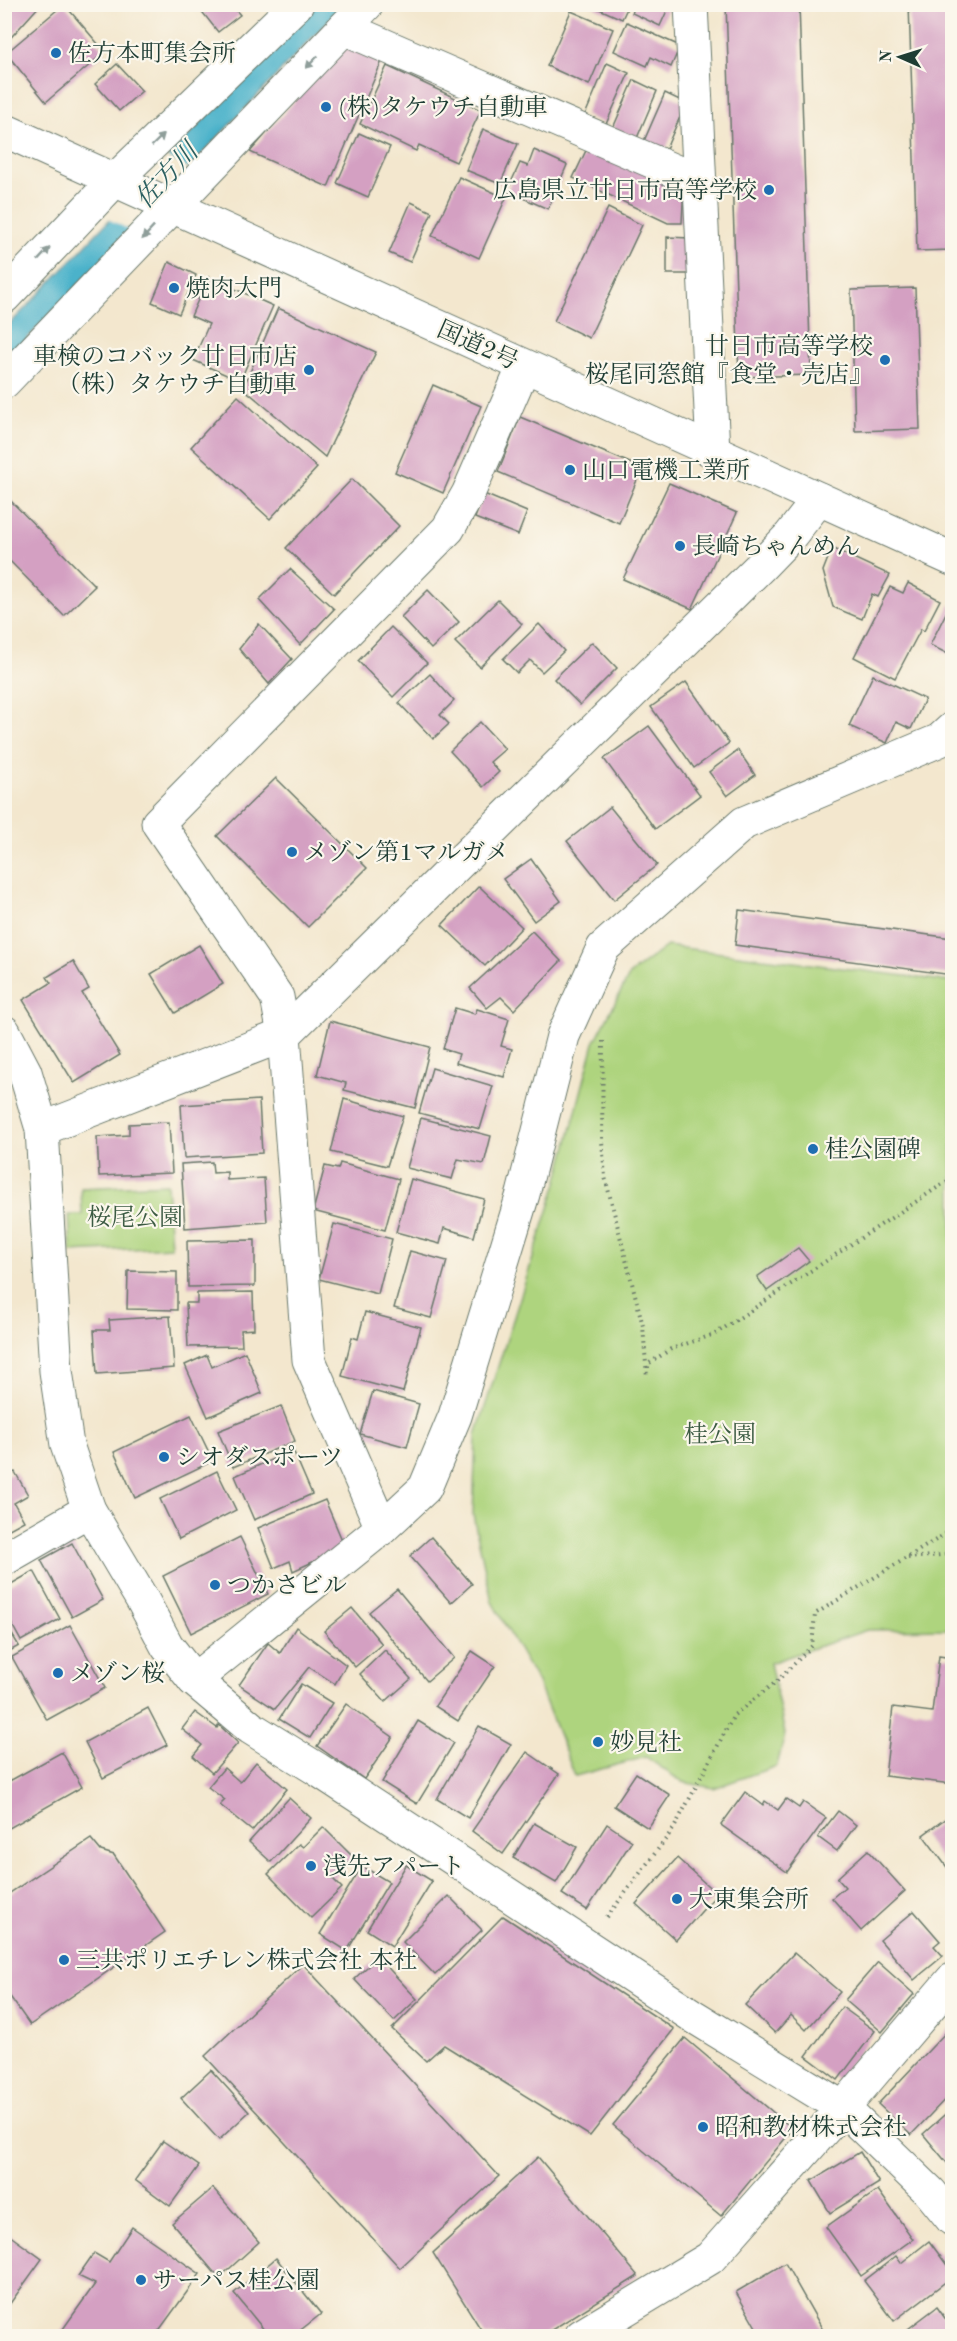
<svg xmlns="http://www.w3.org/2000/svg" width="957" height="2341" font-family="'Old Standard TT','Noto Serif JP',serif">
	<rect width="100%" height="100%" fill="#fbf7ec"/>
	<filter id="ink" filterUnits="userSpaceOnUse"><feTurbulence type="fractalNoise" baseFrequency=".0167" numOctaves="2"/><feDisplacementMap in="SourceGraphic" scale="12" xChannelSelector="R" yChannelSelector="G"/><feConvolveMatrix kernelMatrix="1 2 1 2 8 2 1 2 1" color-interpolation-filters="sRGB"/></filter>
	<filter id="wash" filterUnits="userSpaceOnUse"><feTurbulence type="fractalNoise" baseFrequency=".008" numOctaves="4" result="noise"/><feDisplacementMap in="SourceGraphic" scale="24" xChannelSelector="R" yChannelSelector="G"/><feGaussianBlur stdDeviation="1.35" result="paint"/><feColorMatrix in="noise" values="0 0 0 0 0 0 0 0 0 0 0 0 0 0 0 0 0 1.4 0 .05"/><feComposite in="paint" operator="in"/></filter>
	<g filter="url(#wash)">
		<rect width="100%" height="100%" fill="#f3e7ce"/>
		<g fill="#aed47e" stroke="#668859" stroke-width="1.5">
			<path d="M 667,946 L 952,982 L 952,1629 L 867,1630 L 770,1663 L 785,1734 L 777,1766 L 714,1788 L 682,1782 L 646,1757 L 575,1776 L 538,1683 L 492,1602 L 473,1515 L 476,1435 L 557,1183 L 594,1043 L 630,974 Z"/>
			<path d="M 167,1184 L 171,1247 L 71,1252 L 69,1215 L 82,1215 L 81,1188 Z"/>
		</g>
		<path fill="#4bb2ca" stroke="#35787f" stroke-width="1.5" d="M 311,5 L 343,5 L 5,362 L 5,329 L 67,265 Z"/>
		<path fill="#f3e7ce" d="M 164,156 L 191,169 L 130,230 L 106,218 Z"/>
		<g id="blocks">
			<g fill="#d4a0c2">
				<path d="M 4,4 L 41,4 L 4,45 Z"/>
				<path d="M 64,4 L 105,52 L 46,102 L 6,53 Z"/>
				<path d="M 196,4 L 231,4 L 240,15 L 218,32 Z"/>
				<path d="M 588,4 L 629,4 L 622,19 Z"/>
				<path d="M 636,4 L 670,4 L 660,26 L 632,13 Z"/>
				<path d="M 726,4 L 799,4 L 811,375 L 739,377 Z"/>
				<path d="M 909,4 L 952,4 L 952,250 L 917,251 Z"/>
				<path d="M 571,11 L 613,29 L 589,85 L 547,66 Z"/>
				<path d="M 627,22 L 680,46 L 671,67 L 651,57 L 647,66 L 614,51 Z"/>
				<path d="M 344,45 L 382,61 L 328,187 L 250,152 Z"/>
				<path d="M 607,63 L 629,73 L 606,124 L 585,115 Z"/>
				<path d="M 117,64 L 142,91 L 119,111 L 95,84 Z"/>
				<path d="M 387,66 L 481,110 L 456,162 L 419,145 L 416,151 L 360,124 Z"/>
				<path d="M 634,80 L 657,91 L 637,138 L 613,128 Z"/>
				<path d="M 665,93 L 686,103 L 665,151 L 644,141 Z"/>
				<path d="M 483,129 L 518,144 L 500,184 L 466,170 Z"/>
				<path d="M 359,133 L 390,147 L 368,197 L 337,183 Z"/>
				<path d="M 591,140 L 684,184 L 682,223 L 668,223 L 573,178 Z"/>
				<path d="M 534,150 L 567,165 L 548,209 L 507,191 L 520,163 L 528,166 Z"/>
				<path d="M 459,177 L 506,198 L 479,258 L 432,236 Z"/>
				<path d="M 411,202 L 432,212 L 410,262 L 389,253 Z"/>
				<path d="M 608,208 L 642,225 L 589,338 L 554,321 Z"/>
				<path d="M 667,237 L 689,238 L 689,274 L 667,274 Z"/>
				<path d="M 169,262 L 196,275 L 179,314 L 152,302 Z"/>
				<path d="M 208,277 L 273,306 L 240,381 L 193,360 L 209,324 L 191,316 Z"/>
				<path d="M 915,288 L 920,429 L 855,431 L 851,290 Z"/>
				<path d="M 278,308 L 376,352 L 325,457 L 243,388 Z"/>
				<path d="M 433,385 L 481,406 L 443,493 L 395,472 Z"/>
				<path d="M 238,396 L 317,468 L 270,519 L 191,447 Z"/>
				<path d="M 520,417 L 642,468 L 619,523 L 498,472 Z"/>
				<path d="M 352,479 L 399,526 L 334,594 L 286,548 Z"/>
				<path d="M 669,483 L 737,513 L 692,609 L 623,579 Z"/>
				<path d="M 4,494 L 95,586 L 64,616 L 4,555 Z"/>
				<path d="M 484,494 L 527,512 L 518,535 L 475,518 Z"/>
				<path d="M 832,548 L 890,575 L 878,597 L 872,594 L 862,619 L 833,607 L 823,571 Z"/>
				<path d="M 290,569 L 334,609 L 300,645 L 259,600 Z"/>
				<path d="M 908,583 L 940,600 L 924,631 L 921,629 L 895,678 L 854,657 L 890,587 L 903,593 Z"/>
				<path d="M 428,590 L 459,622 L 431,649 L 401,617 Z"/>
				<path d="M 498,600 L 522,624 L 480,667 L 455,642 Z"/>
				<path d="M 950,605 L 952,606 L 952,656 L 930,645 Z"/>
				<path d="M 259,624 L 292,659 L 269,684 L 239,649 Z"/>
				<path d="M 539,624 L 564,651 L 542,672 L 530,660 L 517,673 L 503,659 Z"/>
				<path d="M 391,627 L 427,663 L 393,697 L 358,661 Z"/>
				<path d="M 592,642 L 617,668 L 580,705 L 554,679 Z"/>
				<path d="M 430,674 L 454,701 L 440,715 L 449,724 L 433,739 L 399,703 Z"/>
				<path d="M 873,675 L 925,699 L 911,729 L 896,722 L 887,743 L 849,726 Z"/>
				<path d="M 686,682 L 729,743 L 694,768 L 651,707 Z"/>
				<path d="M 480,722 L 505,749 L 490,762 L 499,772 L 483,787 L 450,751 Z"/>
				<path d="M 649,726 L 700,795 L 655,829 L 604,759 Z"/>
				<path d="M 738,750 L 755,775 L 727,796 L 709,772 Z"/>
				<path d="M 276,778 L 367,868 L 308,927 L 217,836 Z"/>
				<path d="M 610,807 L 657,865 L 614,900 L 567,841 Z"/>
				<path d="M 531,859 L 561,901 L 534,921 L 503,879 Z"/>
				<path d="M 479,886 L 522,927 L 485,966 L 442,925 Z"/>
				<path d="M 739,910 L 952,938 L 952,975 L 735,945 Z"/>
				<path d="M 532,931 L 561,961 L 514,1010 L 501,997 L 487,1008 L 470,988 Z"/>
				<path d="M 199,945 L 223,984 L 175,1013 L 151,974 Z"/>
				<path d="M 73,961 L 89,989 L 82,993 L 120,1055 L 74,1083 L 23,1000 L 51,983 L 47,977 Z"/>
				<path d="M 455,1008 L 475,1014 L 477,1009 L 509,1019 L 501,1046 L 512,1049 L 504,1077 L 456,1063 L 459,1054 L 443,1049 Z"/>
				<path d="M 330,1021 L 430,1047 L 415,1108 L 344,1090 L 346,1083 L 317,1075 Z"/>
				<path d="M 432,1068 L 493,1086 L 480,1129 L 419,1113 Z"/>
				<path d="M 344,1099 L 403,1116 L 387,1166 L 331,1152 Z"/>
				<path d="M 259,1100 L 262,1153 L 184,1158 L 181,1105 Z"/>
				<path d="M 421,1118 L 491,1136 L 484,1164 L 458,1159 L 452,1179 L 407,1168 Z"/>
				<path d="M 169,1122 L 172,1173 L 99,1176 L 97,1137 L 129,1135 L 129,1124 Z"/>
				<path d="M 212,1162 L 213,1173 L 227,1172 L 227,1180 L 264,1178 L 267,1222 L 185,1228 L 181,1164 Z"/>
				<path d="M 340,1163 L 399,1179 L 385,1230 L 313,1211 L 325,1166 L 338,1169 Z"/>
				<path d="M 411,1179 L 484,1199 L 474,1237 L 444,1228 L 440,1244 L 396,1232 Z"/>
				<path d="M 334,1224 L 392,1239 L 378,1294 L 319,1279 Z"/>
				<path d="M 255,1240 L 255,1286 L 188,1287 L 187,1241 Z"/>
				<path d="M 798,1248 L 809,1261 L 767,1291 L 757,1277 Z"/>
				<path d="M 410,1251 L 447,1261 L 431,1318 L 394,1308 Z"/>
				<path d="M 128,1271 L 177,1272 L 177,1310 L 127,1309 Z"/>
				<path d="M 253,1292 L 254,1329 L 241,1330 L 242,1346 L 188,1347 L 186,1303 L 197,1303 L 197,1293 Z"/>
				<path d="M 365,1312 L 421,1327 L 403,1392 L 342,1376 L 352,1337 L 358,1339 Z"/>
				<path d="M 170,1316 L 174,1368 L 97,1374 L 94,1330 L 110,1330 L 109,1320 Z"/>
				<path d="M 245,1352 L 262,1393 L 208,1417 L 185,1365 L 207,1355 L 212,1367 Z"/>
				<path d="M 373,1391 L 419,1404 L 407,1447 L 360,1434 Z"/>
				<path d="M 281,1406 L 295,1441 L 233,1467 L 218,1431 Z"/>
				<path d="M 191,1415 L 213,1461 L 135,1498 L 114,1452 Z"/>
				<path d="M 293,1450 L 312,1494 L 254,1520 L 235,1476 Z"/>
				<path d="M 217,1471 L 236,1510 L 179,1539 L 160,1499 Z"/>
				<path d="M 15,1472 L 28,1495 L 14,1503 L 24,1521 L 4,1532 L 4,1477 Z"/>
				<path d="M 325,1500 L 345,1547 L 293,1571 L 290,1561 L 274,1568 L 258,1528 Z"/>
				<path d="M 240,1537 L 268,1594 L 191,1633 L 163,1576 Z"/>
				<path d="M 431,1537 L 472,1584 L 451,1603 L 410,1556 Z"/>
				<path d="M 72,1543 L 103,1600 L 72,1617 L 41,1560 Z"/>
				<path d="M 34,1571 L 60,1619 L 21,1641 L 4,1610 L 4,1588 Z"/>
				<path d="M 397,1589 L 454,1658 L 427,1681 L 369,1612 Z"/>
				<path d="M 352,1608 L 382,1644 L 355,1667 L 324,1631 Z"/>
				<path d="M 4,1621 L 19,1646 L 4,1654 Z"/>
				<path d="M 70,1625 L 105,1688 L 47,1720 L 12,1657 Z"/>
				<path d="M 296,1627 L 346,1665 L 335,1684 L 309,1667 L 275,1709 L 239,1685 L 268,1643 L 280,1653 Z"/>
				<path d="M 385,1650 L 411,1679 L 385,1702 L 360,1674 Z"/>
				<path d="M 472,1651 L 495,1666 L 458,1721 L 435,1706 Z"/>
				<path d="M 939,1656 L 952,1658 L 952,1784 L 885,1776 L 893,1707 L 932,1712 Z"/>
				<path d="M 301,1684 L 332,1703 L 310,1738 L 279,1719 Z"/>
				<path d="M 346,1704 L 393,1737 L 364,1779 L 317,1746 Z"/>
				<path d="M 148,1708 L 167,1745 L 103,1778 L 85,1742 Z"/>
				<path d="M 195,1712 L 217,1728 L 219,1725 L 238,1743 L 212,1773 L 193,1756 L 202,1745 L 182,1729 Z"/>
				<path d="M 418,1721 L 454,1743 L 417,1804 L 382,1782 Z"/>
				<path d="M 479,1726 L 511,1744 L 468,1818 L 437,1799 Z"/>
				<path d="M 62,1752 L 82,1787 L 4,1831 L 4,1784 Z"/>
				<path d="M 527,1752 L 559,1774 L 503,1854 L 472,1831 Z"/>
				<path d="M 256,1762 L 287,1789 L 252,1831 L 220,1805 L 225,1800 L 208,1787 L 224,1768 L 240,1782 Z"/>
				<path d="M 636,1773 L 670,1795 L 648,1828 L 614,1806 Z"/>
				<path d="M 745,1792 L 763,1805 L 765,1801 L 778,1810 L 786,1799 L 799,1808 L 803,1802 L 826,1818 L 787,1872 L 721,1825 Z"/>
				<path d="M 289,1798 L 311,1818 L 271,1862 L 249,1842 Z"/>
				<path d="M 838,1811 L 856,1825 L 837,1851 L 818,1837 Z"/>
				<path d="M 949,1816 L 952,1820 L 952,1874 L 923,1835 Z"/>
				<path d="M 534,1823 L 577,1847 L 556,1883 L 513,1858 Z"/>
				<path d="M 607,1824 L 632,1841 L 587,1910 L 562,1894 Z"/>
				<path d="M 323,1827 L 354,1858 L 333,1879 L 342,1888 L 311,1918 L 268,1874 L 299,1844 L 303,1847 Z"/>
				<path d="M 91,1839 L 101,1851 L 114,1855 L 165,1932 L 30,2025 L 4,1988 L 4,1897 Z"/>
				<path d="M 868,1850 L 905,1891 L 861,1931 L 832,1898 L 845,1887 L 837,1878 Z"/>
				<path d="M 677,1858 L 717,1894 L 676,1940 L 636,1904 Z"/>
				<path d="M 406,1865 L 432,1881 L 392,1946 L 367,1930 Z"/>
				<path d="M 362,1866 L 389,1882 L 347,1951 L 320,1934 Z"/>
				<path d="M 449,1896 L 482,1930 L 435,1975 L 403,1942 Z"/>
				<path d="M 914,1911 L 940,1941 L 934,1946 L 943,1956 L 914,1980 L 880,1940 Z"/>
				<path d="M 503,1916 L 674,2029 L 590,2136 L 444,2045 L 426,2061 L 392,2029 Z"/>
				<path d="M 794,1953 L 840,1992 L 806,2030 L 791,2015 L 775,2033 L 745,2005 Z"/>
				<path d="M 378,1957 L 417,1999 L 394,2021 L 354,1979 Z"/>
				<path d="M 878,1962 L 914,1994 L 882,2032 L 845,2000 Z"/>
				<path d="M 303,1964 L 499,2176 L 400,2268 L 205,2056 Z"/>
				<path d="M 842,2007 L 875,2031 L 838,2080 L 806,2056 Z"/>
				<path d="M 949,2029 L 952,2032 L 952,2092 L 911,2135 L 878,2104 Z"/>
				<path d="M 685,2038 L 793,2129 L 721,2216 L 613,2125 Z"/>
				<path d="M 211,2070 L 249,2112 L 219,2140 L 181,2098 Z"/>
				<path d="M 952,2108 L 952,2169 L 923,2134 Z"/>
				<path d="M 163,2141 L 199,2166 L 170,2206 L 135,2180 Z"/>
				<path d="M 860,2152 L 879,2183 L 830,2213 L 811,2181 Z"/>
				<path d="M 538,2157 L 638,2276 L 542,2336 L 485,2336 L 433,2253 Z"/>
				<path d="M 213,2188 L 259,2242 L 219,2278 L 172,2223 Z"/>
				<path d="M 878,2190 L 913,2239 L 861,2276 L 826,2227 Z"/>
				<path d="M 132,2227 L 200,2274 L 155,2336 L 58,2336 L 95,2284 L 78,2276 L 94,2253 L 109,2262 Z"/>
				<path d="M 9,2235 L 42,2259 L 4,2312 L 4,2242 Z"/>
				<path d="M 929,2241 L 952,2272 L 952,2277 L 894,2321 L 864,2281 L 896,2256 L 901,2263 Z"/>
				<path d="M 276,2258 L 321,2314 L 293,2336 L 269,2336 L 234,2293 Z"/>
				<path d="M 785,2263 L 824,2332 L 816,2336 L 761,2336 L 736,2292 Z"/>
				<path d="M 937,2307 L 952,2328 L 952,2336 L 901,2336 L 900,2335 Z"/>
			</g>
		</g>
	</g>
	<g filter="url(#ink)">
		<use href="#blocks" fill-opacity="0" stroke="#69786a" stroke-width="1.5"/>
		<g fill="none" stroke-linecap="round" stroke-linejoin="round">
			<defs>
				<g id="street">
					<path d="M 691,4 L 713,451"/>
					<path d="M 344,28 L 700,182"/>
					<path d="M 4,297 L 115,180 L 297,4"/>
					<path d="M 4,382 L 367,4"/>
					<path d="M 4,1032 L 25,1072 L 42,1129 L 56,1371 L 67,1445 L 89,1510 L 143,1601 L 167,1646 L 194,1680 L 251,1728 L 317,1769 L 693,2016 L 843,2108 L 930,2192 L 952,2219"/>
					<path d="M 382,1528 L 309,1360 L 284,1035 L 277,997 L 158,823 L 448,529 L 468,494 L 524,366"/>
					<path d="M 4,1559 L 89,1510"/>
					<path d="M 194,1680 L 382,1528 L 425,1488 L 455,1416 L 523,1194 L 563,1036 L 603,948 L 744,823 L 940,740 L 952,729"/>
					<path d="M 581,2336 L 710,2258 L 843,2108 L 952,1980"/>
				</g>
				<path id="secondary" d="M 42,1129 L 284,1035 L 760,567 L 790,536 L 819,499"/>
				<path id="highway" d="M 4,130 L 952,559"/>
			</defs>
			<use href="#street" stroke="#69786a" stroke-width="35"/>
			<use href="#secondary" stroke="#69786a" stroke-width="35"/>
			<use href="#highway" stroke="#69786a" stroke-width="35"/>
			<g stroke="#69786a" stroke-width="4" stroke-dasharray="1.5 4.5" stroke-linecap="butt">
				<path d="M 603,1041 L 602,1141 L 605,1177 L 643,1326 L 647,1377"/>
				<path d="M 648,1368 L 648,1364 L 671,1349 L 715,1334 L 952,1178"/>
				<path d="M 908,1558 L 952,1554"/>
				<path d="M 607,1917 L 674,1828 L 734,1715 L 775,1683 L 812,1646 L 815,1614 L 952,1530"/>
			</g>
			<use href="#street" stroke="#fff" stroke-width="33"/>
			<use href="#secondary" stroke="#fff" stroke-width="33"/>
			<use href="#highway" stroke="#fff" stroke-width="33"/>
		</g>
		<defs><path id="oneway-solid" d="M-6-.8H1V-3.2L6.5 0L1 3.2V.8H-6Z" transform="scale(1.5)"/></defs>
		<g fill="#8f9e9a">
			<use href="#oneway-solid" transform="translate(312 62) rotate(134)"/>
			<use href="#oneway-solid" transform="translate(158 140) rotate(-44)"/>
			<use href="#oneway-solid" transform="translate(148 233) rotate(133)"/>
			<use href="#oneway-solid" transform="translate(44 254) rotate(-47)"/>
		</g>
	</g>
	<g fill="#1f6fb2" stroke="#fbf7ec" stroke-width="2">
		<circle cx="56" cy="53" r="6"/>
		<circle cx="326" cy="107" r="6"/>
		<circle cx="769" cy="190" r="6"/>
		<circle cx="174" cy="288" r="6"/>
		<circle cx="885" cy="360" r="6"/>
		<circle cx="309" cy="370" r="6"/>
		<circle cx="570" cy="470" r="6"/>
		<circle cx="680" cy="546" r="6"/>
		<circle cx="292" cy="852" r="6"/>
		<circle cx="813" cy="1149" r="6"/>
		<circle cx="164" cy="1457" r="6"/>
		<circle cx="215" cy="1585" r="6"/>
		<circle cx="58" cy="1673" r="6"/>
		<circle cx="598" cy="1742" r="6"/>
		<circle cx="311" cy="1866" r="6"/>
		<circle cx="677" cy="1899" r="6"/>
		<circle cx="64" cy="1960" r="6"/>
		<circle cx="703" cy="2127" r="6"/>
		<circle cx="141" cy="2280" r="6"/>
	</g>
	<g text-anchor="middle" stroke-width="4.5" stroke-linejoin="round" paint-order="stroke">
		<g font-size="24" fill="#1f3d34" stroke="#fbf7ec" text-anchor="start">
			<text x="68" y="61">佐方本町集会所</text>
			<text x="338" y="115">(株)タケウチ自動車</text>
			<text x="757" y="198" text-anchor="end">広島県立廿日市高等学校</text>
			<text x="186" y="296">焼肉大門</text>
			<text x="873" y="354" text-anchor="end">廿日市高等学校<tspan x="873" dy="28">桜尾同窓館『食堂・売店』</tspan></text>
			<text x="297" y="364" text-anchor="end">車検のコバック廿日市店<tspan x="297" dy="28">（株）タケウチ自動車</tspan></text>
			<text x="582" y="478">山口電機工業所</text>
			<text x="692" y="554">長崎ちゃんめん</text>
			<text x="304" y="860">メゾン第1マルガメ</text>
			<text x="825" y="1157">桂公園碑</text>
			<text x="176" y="1465">シオダスポーツ</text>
			<text x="227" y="1593">つかさビル</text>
			<text x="70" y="1681">メゾン桜</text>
			<text x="610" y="1750">妙見社</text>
			<text x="323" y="1874">浅先アパート</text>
			<text x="689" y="1907">大東集会所</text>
			<text x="76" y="1968">三共ポリエチレン株式会社 本社</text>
			<text x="715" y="2135">昭和教材株式会社</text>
			<text x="153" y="2288">サーパス桂公園</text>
		</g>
		<g font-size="24" fill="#1f3d34" stroke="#fbf7ec">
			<text transform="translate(478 345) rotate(24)" y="8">国道2号</text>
		</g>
		<g font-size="24" fill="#3c5b43" stroke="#fbf7ec">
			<text x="135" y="1225">桜尾公園</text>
			<text x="720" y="1442">桂公園</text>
		</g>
		<g font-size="26" font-style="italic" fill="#2c6061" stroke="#fbf7ec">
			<text transform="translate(166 175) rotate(-47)" y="9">佐方川</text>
		</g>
	</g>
	<rect width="957" height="2341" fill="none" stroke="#fbf7ec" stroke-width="24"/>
	<g transform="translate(900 57) rotate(273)" stroke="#fbf7ec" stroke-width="4.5" paint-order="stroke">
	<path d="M0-4.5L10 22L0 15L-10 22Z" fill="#1f3d34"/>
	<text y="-9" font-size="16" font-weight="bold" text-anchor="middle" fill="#1f3d34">N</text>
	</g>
</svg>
